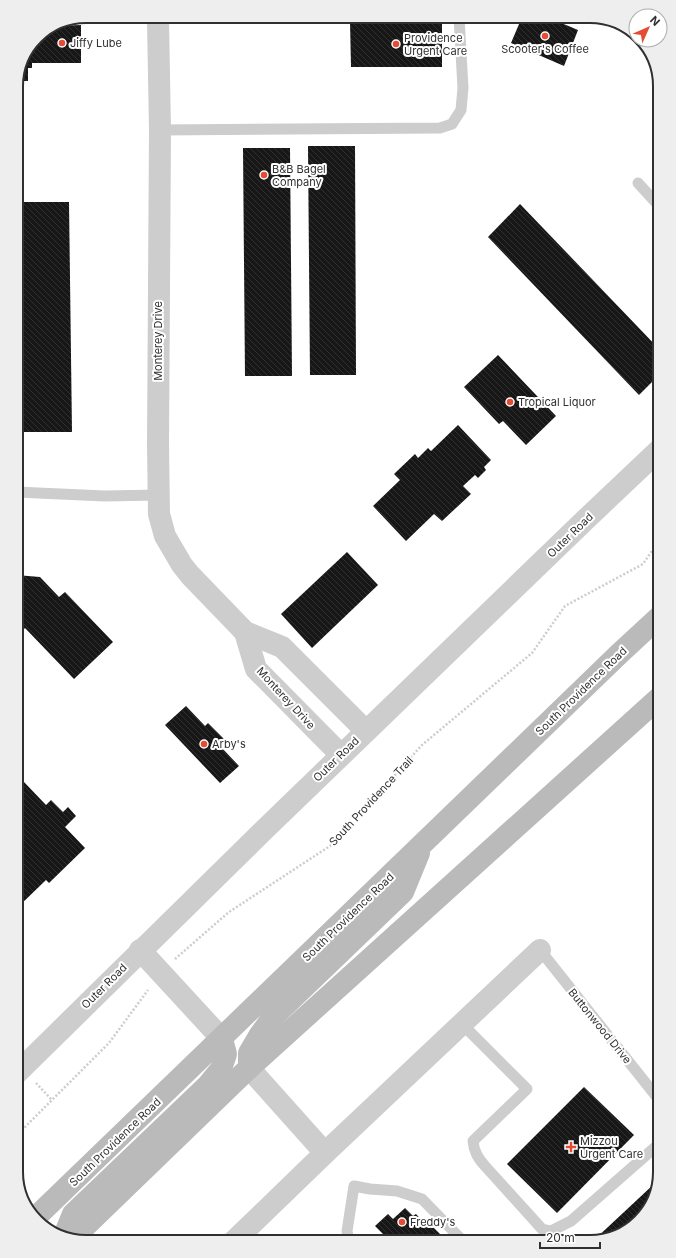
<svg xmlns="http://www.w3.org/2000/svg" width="676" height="1258" font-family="Inter,sans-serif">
	<defs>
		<pattern id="building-back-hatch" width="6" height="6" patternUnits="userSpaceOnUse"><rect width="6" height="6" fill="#171717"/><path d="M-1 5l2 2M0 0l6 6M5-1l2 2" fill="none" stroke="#303030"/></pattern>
	</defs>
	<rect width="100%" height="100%" fill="#fff"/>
	<g fill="url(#building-back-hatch)">
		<path d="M 522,17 L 547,17 L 578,30 L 564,66 L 511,43 Z"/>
		<path d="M 350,21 L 442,21 L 442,67 L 351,67 Z"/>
		<path d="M 81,25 L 81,63 L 32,63 L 32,68 L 28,68 L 28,81 L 16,81 L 37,36 L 53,26 Z"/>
		<path d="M 308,146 L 355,146 L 356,375 L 310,375 Z"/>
		<path d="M 243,148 L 290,148 L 292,376 L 245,376 Z"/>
		<path d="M 16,202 L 69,202 L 72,432 L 16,432 Z"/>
		<path d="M 520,204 L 660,350 L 660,374 L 639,395 L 488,237 Z"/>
		<path d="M 498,355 L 556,416 L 526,445 L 503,421 L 499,424 L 464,387 Z"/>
		<path d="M 458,425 L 491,460 L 484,467 L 486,470 L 478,478 L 475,475 L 463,486 L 471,494 L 442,521 L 434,514 L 406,541 L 373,506 L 400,480 L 394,474 L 415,454 L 418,458 L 428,448 L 431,451 Z"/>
		<path d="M 347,552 L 378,585 L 312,648 L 281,614 Z"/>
		<path d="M 16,575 L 40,577 L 59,597 L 65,592 L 113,642 L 74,679 L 25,628 L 16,637 Z"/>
		<path d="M 186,706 L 205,726 L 208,723 L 227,742 L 221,747 L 239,766 L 220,783 L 165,725 Z"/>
		<path d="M 24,782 L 46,805 L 51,800 L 63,812 L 68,807 L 76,816 L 65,827 L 85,848 L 49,883 L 46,880 L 16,909 L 16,790 Z"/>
		<path d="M 584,1087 L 634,1135 L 557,1213 L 507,1164 Z"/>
		<path d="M 654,1184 L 656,1187 L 648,1211 L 617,1237 L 593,1241 Z"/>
		<path d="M 405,1208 L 413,1216 L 416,1214 L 429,1228 L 431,1225 L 444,1238 L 442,1240 L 444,1242 L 395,1242 L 393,1240 L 391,1242 L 375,1226 L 388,1214 L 393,1219 Z"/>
	</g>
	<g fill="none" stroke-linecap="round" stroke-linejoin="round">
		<g stroke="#cdcdcd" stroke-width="2.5" stroke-dasharray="2 2" stroke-linecap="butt">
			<path d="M 175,959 L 229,912 L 333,844 L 422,745 L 532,653 L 565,606 L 643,564 L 660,539"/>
			<path d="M 36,1083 L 52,1100"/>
			<path d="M 16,1136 L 109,1043 L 148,990"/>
		</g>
		<g stroke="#cdcdcd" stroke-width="11">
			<path d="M 160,130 L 440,128 L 452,124 L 461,110 L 463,88 L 459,17"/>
			<path d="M 638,183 L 660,207"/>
			<path d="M 16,492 L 105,496 L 159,495"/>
			<path d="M 540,950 L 660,1101"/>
			<path d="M 462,1024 L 527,1089 L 473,1141 C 474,1152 478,1158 485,1166 L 542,1229 L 551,1231 L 571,1221 L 660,1143"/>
			<path d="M 349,1242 L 347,1231 L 354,1186 L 370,1189 L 397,1191 L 422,1199 L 464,1242"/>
		</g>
		<g stroke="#cdcdcd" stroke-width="22">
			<path d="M 158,20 L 160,130 L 158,445 L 159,514 L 165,536 L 182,565 L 190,575 L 245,632 L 282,647 L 366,731"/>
			<path d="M 245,632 L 256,669 L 341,755"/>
			<path d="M 140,950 L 222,1039"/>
			<path d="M 249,1068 L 325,1153"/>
			<path d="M 16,1074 L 264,830 L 584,521 L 660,449"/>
			<path d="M 233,1242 L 325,1153 L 540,950"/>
		</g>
		<g stroke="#bababa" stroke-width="22">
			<path d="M 249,1068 L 249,1053 L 259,1036 L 272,1018 L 403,892 L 419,853"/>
			<path d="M 36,1217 L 619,654 L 660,616"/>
			<path d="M 64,1236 L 73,1214 L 208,1085 L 221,1069 L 226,1054 L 222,1039"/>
			<path d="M 72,1239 L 249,1068 L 660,697"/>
		</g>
	</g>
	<g fill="#e54c34" stroke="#fff" stroke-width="1.5">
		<circle cx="545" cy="36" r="4"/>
		<circle cx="62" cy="43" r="4"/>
		<circle cx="396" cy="44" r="4"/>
		<circle cx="264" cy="175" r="4"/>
		<circle cx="510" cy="402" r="4"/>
		<circle cx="204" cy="744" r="4"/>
		<path d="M569 1141h4v4h4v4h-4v4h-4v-4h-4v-4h4z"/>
		<circle cx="402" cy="1222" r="4"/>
	</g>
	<g text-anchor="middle" stroke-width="4" stroke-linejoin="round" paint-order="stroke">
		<g font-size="11" fill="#303030" stroke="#fff" text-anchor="start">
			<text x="404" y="42">Providence<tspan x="404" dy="13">Urgent Care</tspan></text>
			<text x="70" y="47">Jiffy Lube</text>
			<text x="545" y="53" text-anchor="middle">Scooter's Coffee</text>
			<text x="272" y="173">B&amp;B Bagel<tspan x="272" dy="13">Company</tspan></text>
			<text x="518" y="406">Tropical Liquor</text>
			<text x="212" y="748">Arby's</text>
			<text x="580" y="1145">Mizzou<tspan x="580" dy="13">Urgent Care</tspan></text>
			<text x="410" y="1226">Freddy's</text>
		</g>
		<g font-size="11" fill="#303030" stroke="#fff">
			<text transform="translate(158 341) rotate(-90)" y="4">Monterey Drive</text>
			<text transform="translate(570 535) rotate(-44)" y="4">Outer Road</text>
			<text transform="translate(581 691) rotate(-44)" y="4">South Providence Road</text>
			<text transform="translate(286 698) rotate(47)" y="4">Monterey Drive</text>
			<text transform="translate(336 759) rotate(-44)" y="4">Outer Road</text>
			<text transform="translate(371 801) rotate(-47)" y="4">South Providence Trail</text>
			<text transform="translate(348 917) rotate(-44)" y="4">South Providence Road</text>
			<text transform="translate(104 986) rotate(-45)" y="4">Outer Road</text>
			<text transform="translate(600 1026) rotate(51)" y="4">Buttonwood Drive</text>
			<text transform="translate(115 1142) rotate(-44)" y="4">South Providence Road</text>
		</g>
	</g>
	<path d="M0 0H676V1258H0ZM86 23H590A63 63 0 0 1 653 86V1172A63 63 0 0 1 590 1235H86A63 63 0 0 1 23 1172V86A63 63 0 0 1 86 23Z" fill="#eee" fill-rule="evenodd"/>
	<path fill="none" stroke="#303030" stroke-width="2" d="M86 23H590A63 63 0 0 1 653 86V1172A63 63 0 0 1 590 1235H86A63 63 0 0 1 23 1172V86A63 63 0 0 1 86 23Z"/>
	<g transform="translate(648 28) rotate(45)"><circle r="19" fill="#ffffff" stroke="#acacac"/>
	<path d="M0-3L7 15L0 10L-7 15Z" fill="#e54c34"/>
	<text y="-6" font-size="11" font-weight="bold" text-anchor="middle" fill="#303030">N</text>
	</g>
	<path d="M540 1242v6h60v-6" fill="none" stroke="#303030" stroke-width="2"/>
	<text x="546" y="1242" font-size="12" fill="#303030" stroke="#ffffff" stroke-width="3" paint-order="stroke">20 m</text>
</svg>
